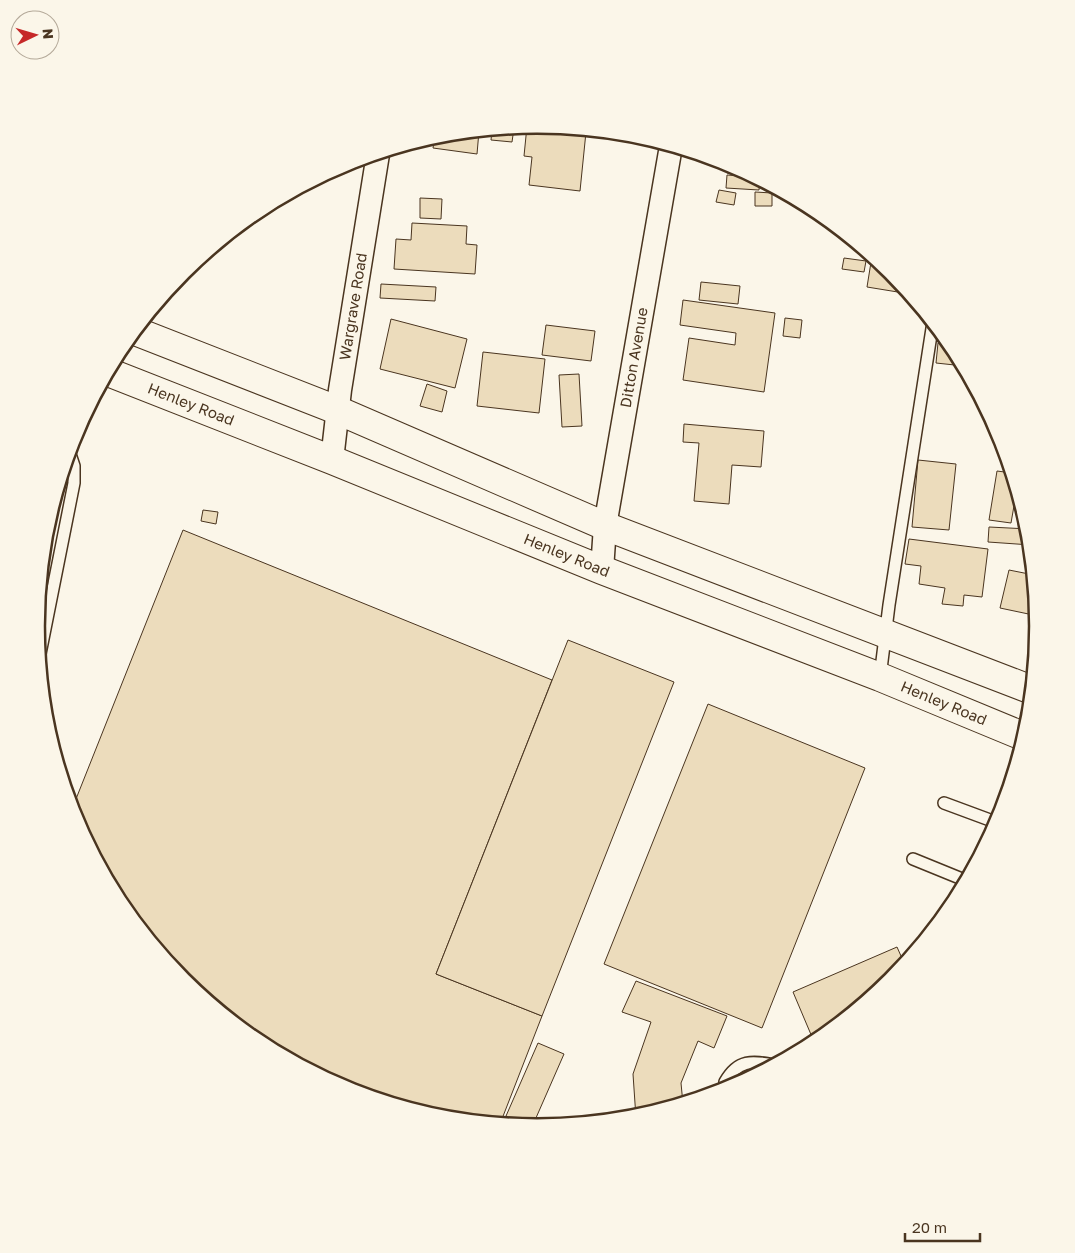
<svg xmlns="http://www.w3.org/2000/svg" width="1075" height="1253" font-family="'Golos Text',sans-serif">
	<rect width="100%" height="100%" fill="#fbf6e9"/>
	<g fill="#ecdcbc" stroke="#4a3520">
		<path d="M 527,126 L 586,132 L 580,191 L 529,185 L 532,157 L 524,156 Z"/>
		<path d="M 514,128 L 512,142 L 491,140 L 492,130 Z"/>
		<path d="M 479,131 L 477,154 L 433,148 L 435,136 Z"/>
		<path d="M 727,163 L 730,164 L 746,172 L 727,173 Z"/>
		<path d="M 727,175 L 755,177 L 760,180 L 759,190 L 726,188 Z"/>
		<path d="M 719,190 L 736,193 L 734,205 L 716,202 Z"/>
		<path d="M 755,192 L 772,193 L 772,206 L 755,206 Z"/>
		<path d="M 420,198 L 442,199 L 441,219 L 420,218 Z"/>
		<path d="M 412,223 L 467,226 L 466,244 L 477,245 L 475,274 L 394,269 L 396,239 L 411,240 Z"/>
		<path d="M 872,256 L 892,272 L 910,294 L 867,287 Z"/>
		<path d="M 844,258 L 866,261 L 864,272 L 842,269 Z"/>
		<path d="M 193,264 L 192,275 L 182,273 L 183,272 Z"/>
		<path d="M 701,282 L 740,286 L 738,304 L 699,300 Z"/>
		<path d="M 381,284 L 436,287 L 435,301 L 380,298 Z"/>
		<path d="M 169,289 L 167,302 L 160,301 Z"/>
		<path d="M 683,300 L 775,313 L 764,392 L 683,380 L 689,338 L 735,345 L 736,333 L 680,325 Z"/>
		<path d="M 785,318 L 802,320 L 800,338 L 783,336 Z"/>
		<path d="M 391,319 L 467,339 L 455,388 L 380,369 Z"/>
		<path d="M 546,325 L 595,331 L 591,361 L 542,355 Z"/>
		<path d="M 938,343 L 952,345 L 964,366 L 936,363 Z"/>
		<path d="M 483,352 L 545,359 L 539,413 L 477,406 Z"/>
		<path d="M 579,374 L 582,426 L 562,427 L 559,375 Z"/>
		<path d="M 427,384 L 447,391 L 442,412 L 420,406 Z"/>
		<path d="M 684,424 L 764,431 L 761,467 L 732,465 L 729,504 L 694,501 L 699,443 L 683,442 Z"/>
		<path d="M 918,460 L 956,464 L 949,530 L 912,527 Z"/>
		<path d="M 997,471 L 1012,473 L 1021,501 L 1015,500 L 1011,523 L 989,520 Z"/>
		<path d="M 203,510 L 218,512 L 216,524 L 201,521 Z"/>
		<path d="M 989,527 L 1029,529 L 1031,545 L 988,542 Z"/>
		<path d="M 183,530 L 552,680 L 436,974 L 542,1016 L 500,1124 L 439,1118 L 345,1089 L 259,1043 L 183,981 L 121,905 L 74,818 L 72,809 Z"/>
		<path d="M 909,539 L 988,549 L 982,597 L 964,595 L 963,606 L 942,604 L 945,588 L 919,584 L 921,566 L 905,564 Z"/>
		<path d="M 1009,570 L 1034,575 L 1038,616 L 1000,608 Z"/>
		<path d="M 568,640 L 674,682 L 542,1016 L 436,974 Z"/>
		<path d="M 708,704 L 865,768 L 762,1028 L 604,964 Z"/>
		<path d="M 897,947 L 905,965 L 892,981 L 815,1044 L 793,992 Z"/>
		<path d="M 636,981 L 727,1016 L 714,1048 L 698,1041 L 681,1083 L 683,1104 L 636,1118 L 633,1074 L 651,1022 L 622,1012 Z"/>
		<path d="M 538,1043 L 564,1054 L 532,1127 L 506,1116 Z"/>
	</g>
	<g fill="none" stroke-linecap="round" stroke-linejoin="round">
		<defs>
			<g id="lane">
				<path d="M 39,659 L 74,483 L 74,466 L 69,451"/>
				<path d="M 880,677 L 889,605 L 933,322"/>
				<path d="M 944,803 L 998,823"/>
				<path d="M 913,859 L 967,881"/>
				<path d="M 725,1082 C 738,1059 752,1061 775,1065"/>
			</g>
			<g id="street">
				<path id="s1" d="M 332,460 L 340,390 L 378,154"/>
				<path id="s2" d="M 602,570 L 605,526 L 671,146"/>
			</g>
			<g id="secondary">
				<path d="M 135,331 L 337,410 L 605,526 L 1032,690"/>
				<path id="s3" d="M 108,372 L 332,460 L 602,570 L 880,677 L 1025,737"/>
			</g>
		</defs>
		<use href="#lane" stroke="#4a3520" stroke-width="14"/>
		<use href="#street" stroke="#4a3520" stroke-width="25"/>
		<use href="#secondary" stroke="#4a3520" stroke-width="30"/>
		<use href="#lane" stroke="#fbf6e9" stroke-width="11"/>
		<use href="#street" stroke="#fbf6e9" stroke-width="22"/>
		<use href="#secondary" stroke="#fbf6e9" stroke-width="28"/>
	</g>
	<g text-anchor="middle" stroke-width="4" stroke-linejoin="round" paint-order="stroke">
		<g font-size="15" fill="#4a3520" stroke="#fbf6e9">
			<text dy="5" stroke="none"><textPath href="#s1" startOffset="155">Wargrave Road</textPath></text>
			<text dy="5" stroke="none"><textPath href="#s2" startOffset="215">Ditton Avenue</textPath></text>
			<text dy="5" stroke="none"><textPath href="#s3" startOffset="89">Henley Road</textPath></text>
			<text dy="5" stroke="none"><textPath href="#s3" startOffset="494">Henley Road</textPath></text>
			<text dy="5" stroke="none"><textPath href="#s3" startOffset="899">Henley Road</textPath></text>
		</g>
	</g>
	<path d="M0 0H1075V1253H0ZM45 626a492 492 0 1 1 984 0a492 492 0 1 1-984 0Z" fill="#fbf6e9" fill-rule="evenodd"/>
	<path fill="none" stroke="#4a3520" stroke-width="2.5" d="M45 626a492 492 0 1 1 984 0a492 492 0 1 1-984 0Z"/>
	<g transform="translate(35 35) rotate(85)"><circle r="24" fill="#fbf6e9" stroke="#b4a999"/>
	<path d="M0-4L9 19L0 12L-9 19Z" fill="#c62828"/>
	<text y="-8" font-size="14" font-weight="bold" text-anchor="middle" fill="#4a3520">N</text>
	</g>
	<path d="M905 1233v8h75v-8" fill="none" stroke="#4a3520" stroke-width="2.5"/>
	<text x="912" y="1233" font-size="15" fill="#4a3520" stroke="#fbf6e9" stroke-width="4" paint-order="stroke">20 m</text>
</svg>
